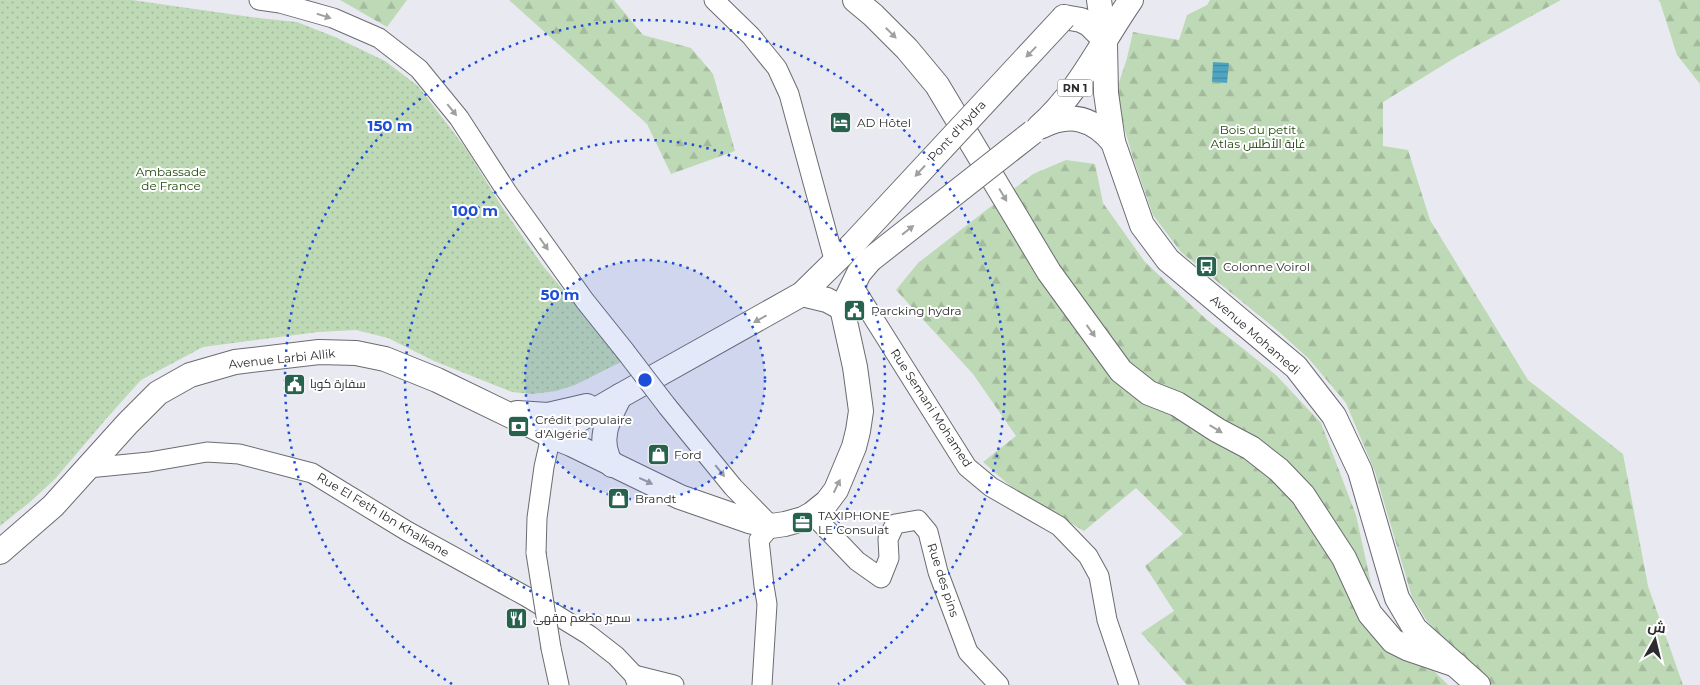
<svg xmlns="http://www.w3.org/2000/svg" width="1700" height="685" font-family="Montserrat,Cairo,sans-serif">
	<defs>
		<pattern id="forest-firs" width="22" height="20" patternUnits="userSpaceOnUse" patternTransform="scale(1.25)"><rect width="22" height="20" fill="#bed9b5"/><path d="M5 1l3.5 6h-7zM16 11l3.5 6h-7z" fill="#a3ba9c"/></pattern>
		<pattern id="park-dots" width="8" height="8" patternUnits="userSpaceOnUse" patternTransform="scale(1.25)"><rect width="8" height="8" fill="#bed9b5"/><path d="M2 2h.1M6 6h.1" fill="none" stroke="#a3ba9c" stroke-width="1.8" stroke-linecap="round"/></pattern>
		<pattern id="water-rules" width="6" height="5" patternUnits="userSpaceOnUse" patternTransform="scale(1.25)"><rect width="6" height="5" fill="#4ea5c2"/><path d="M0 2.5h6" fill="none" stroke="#41879e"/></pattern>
	</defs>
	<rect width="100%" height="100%" fill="#e9eaf1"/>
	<g fill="url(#forest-firs)">
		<path d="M 340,0 L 407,0 L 387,27 Z"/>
		<path d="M 509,0 L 614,0 L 643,35 L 691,48 L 713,74 L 735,151 L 671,174 L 647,124 Z"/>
		<path d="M 1210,0 L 1561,0 L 1458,56 L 1383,102 L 1383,146 L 1408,150 L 1430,220 L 1528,380 L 1623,454 L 1648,586 L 1683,685 L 1487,685 L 1427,621 L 1412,597 L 1375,472 L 1346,403 L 1309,359 L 1278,331 L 1181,252 L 1153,215 L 1132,155 L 1115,95 L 1127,58 L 1133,32 L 1179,40 L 1187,15 L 1207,5 Z"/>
		<path d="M 1658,0 L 1700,0 L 1700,84 L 1677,55 L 1660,2 Z"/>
		<path d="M 1066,160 L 1095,164 L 1103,203 L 1145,262 L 1206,319 L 1276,375 L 1321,423 L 1356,515 L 1374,597 L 1397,634 L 1448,685 L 1187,685 L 1141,633 L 1174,611 L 1145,566 L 1183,534 L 1136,488 L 1084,531 L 1016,491 L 983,462 L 1016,436 L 973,374 L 896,290 L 918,263 L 1033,174 Z"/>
	</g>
	<path fill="url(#park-dots)" d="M 0,0 L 132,0 L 258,18 L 297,22 L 335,37 L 385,61 L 418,86 L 467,150 L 502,207 L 543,266 L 623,361 L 575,385 L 556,391 L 532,394 L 512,392 L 434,361 L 388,338 L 356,330 L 318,332 L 203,347 L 141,380 L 106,419 L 55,479 L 30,502 L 0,526 Z"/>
	<path fill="url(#water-rules)" d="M 1213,62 L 1229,63 L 1227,83 L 1212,82 Z"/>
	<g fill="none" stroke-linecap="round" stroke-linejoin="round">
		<defs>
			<g id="minor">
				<path d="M 259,0 L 280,3 L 333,18 L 379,38 L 419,69 L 459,118 L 507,192 L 585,301 L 625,351"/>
				<path d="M 714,0 L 751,36 L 777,68 L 789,94 L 835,263"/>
				<path d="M 852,284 L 967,467 L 991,487 L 1059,526 L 1088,556 L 1099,576 L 1107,620 L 1129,685"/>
				<path d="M 667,406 L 733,487 L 771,526 L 759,540 L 764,586 L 767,604 L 762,685"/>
				<path d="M 88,468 L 149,462 L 207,452 L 239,454 L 312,473 L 407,531 L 527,597 L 589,635 L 616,656 L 634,675 L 640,685"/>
				<path d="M 812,514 L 857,561 L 881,578 L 889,558 L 888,539 L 895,524 L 918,520 L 928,532 L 938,572 L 968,652 L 999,685"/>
				<path d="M 536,553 L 537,518 L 544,467 L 551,436"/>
				<path d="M 551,648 L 559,685"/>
				<path d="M 636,681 L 634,675 L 674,685"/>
			</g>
			<g id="major">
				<path d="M 855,0 L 873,15 L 907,49 L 937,85 L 1049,272 L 1121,371 L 1149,393 L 1177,404 L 1217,430 L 1251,448 L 1279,470 L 1303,495 L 1344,558 L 1370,614 L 1393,641 L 1409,649 L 1456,665"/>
				<path d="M 1099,0 L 1105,44"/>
				<path d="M 1064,17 L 1081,20 L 1089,24 L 1101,36 L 1105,44 L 1106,93 L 1113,142 L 1142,225 L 1168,260 L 1296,367 L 1334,416 L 1360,471 L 1397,598 L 1415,629 L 1478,685"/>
				<path d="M 1042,126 C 1070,112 1093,118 1113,142"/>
				<path d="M 1039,127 C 1079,92 1101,43 1131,0"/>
				<path d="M 802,294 L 827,300 L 842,308"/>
				<path d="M 842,308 L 859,273 L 870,260"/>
				<path d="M 517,413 L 548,415 L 587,406"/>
				<path d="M 551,436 L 620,396 L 802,294 L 852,245"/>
				<path d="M 612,465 C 596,441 608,419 620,396"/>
				<path d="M 0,552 L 53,506 L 128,423 L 158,393 L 190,375 L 235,362 L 319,352 L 356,353 L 385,359 L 437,380 L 538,429 L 551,436 L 571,444 L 680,497 L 749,521 L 771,526 L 785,524 L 803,519 L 812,514 L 827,502 L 836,490 L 854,447 L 858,431 L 861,411 L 855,367 L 842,308"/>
			</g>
		</defs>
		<use href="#minor" stroke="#6b6c71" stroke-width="21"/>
		<use href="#major" stroke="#6b6c71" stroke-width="26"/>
		<use href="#minor" stroke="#fff" stroke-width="19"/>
		<use href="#major" stroke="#fff" stroke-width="24"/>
		<defs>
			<g id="minor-bridge">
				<path d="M 625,351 L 667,406"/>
				<path d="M 536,553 L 551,648"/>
			</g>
			<g id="major-bridge">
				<path d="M 852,245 L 1064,17"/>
				<path d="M 870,260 L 1033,132"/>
			</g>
		</defs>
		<use href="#minor-bridge" stroke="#6b6c71" stroke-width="21" stroke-linecap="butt"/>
		<use href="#major-bridge" stroke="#6b6c71" stroke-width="26" stroke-linecap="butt"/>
		<use href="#minor-bridge" stroke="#fff" stroke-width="19"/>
		<use href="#major-bridge" stroke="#fff" stroke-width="24"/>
	</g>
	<defs><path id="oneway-solid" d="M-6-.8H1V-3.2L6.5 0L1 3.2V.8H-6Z" transform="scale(1.25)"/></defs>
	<g fill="#a0a0a1">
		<use href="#oneway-solid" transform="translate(324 16) rotate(17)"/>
		<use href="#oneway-solid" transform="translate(891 33) rotate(45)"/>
		<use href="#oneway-solid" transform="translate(1031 52) rotate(134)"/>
		<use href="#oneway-solid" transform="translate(452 110) rotate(51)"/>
		<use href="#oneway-solid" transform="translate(920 171) rotate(133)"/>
		<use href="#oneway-solid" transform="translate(1003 195) rotate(59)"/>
		<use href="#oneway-solid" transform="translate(908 230) rotate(-38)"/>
		<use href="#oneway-solid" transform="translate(544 244) rotate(55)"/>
		<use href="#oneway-solid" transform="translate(760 319) rotate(151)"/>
		<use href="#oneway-solid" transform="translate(1091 331) rotate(54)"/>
		<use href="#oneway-solid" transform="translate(1216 429) rotate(31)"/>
		<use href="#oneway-solid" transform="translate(720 471) rotate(51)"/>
		<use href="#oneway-solid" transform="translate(646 481) rotate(25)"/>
		<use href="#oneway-solid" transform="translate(837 486) rotate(-64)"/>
	</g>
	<circle cx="645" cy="380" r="120" fill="#1d4ed8" fill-opacity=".12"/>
	<g fill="none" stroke="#1d4ed8" stroke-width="2.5" stroke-dasharray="2.5 5">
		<circle cx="645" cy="380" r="120"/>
		<circle cx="645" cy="380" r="240"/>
		<path d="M452 684A360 360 0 1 1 838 684"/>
	</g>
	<defs>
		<symbol id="hotel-square" viewBox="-11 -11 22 22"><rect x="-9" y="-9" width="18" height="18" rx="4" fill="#26624d" stroke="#fff"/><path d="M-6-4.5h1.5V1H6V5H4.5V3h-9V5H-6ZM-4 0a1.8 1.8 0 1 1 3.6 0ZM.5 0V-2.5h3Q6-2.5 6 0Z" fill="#fff"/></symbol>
		<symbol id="bus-square" viewBox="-11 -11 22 22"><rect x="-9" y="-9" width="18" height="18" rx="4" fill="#26624d" stroke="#fff"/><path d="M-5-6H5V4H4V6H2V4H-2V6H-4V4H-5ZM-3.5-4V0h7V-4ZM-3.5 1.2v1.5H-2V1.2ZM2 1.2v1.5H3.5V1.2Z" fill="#fff"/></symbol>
		<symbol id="civic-square" viewBox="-11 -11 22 22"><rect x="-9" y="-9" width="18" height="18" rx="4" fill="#26624d" stroke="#fff"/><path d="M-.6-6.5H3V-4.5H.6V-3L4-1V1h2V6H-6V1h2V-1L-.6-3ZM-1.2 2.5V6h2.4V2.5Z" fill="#fff"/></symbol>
		<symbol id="bank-square" viewBox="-11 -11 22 22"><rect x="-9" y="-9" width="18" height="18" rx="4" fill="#26624d" stroke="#fff"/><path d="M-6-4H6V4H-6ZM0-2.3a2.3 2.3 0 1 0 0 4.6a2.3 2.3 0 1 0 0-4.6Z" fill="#fff"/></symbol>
		<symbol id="shop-square" viewBox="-11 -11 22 22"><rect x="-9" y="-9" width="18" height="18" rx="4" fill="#26624d" stroke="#fff"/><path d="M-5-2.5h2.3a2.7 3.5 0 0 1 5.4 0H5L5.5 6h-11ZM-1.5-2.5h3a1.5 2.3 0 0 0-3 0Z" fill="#fff"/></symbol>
		<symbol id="office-square" viewBox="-11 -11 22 22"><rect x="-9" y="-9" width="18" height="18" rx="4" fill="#26624d" stroke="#fff"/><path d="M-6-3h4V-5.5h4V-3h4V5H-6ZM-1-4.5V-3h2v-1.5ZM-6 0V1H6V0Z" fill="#fff"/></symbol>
		<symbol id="restaurant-square" viewBox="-11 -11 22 22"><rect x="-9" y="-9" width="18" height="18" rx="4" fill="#26624d" stroke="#fff"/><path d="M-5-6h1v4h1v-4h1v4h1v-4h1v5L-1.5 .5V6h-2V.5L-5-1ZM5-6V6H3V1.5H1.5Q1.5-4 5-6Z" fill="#fff"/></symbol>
	</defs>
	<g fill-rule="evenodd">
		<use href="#hotel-square" x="828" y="110" width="25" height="25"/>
		<use href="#bus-square" x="1194" y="254" width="25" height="25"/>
		<use href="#civic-square" x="842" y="298" width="25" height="25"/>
		<use href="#civic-square" x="282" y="372" width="25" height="25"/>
		<use href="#bank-square" x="506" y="414" width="25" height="25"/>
		<use href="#shop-square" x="646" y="442" width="25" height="25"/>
		<use href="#shop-square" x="606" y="486" width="25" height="25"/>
		<use href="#office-square" x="790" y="510" width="25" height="25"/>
		<use href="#restaurant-square" x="504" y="606" width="25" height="25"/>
	</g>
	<g text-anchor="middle" stroke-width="4" stroke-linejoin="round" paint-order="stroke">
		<rect fill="#fff" stroke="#6b6b6d" stroke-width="1" x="1057.5" y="79.5" width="35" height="17" rx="4"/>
		<g font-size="11" font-weight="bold" fill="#2c2c2f">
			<text x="1075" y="92">RN 1</text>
		</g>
		<g font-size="12" fill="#2c2c2f" stroke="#fff" text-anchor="start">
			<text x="857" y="127">AD Hôtel</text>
			<text x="1223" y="271">Colonne Voirol</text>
			<text x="871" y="315">Parcking hydra</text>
			<text x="310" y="388">سفارة كوبا</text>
			<text x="535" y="424">Crédit populaire<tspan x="535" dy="14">d'Algérie</tspan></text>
			<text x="674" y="459">Ford</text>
			<text x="635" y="503">Brandt</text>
			<text x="818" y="520">TAXIPHONE<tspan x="818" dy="14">LE Consulat</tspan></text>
			<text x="533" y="622">سمير مطعم مقهى</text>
		</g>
		<g font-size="12" fill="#1f470a" stroke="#fff">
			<text x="1258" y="134">Bois du petit<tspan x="1258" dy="14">Atlas غابة الأطلس</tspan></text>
			<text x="171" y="176">Ambassade<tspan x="171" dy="14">de France</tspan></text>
		</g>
		<g font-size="12" fill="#2c2c2f" stroke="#fff">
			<text transform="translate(957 131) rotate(-47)" y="4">Pont d'Hydra</text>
			<text transform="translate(1255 335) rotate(41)" y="4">Avenue Mohamedi</text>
			<text transform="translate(282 359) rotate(-6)" y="4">Avenue Larbi Allik</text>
			<text transform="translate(931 408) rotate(57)" y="4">Rue Semani Mohamed</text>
			<text transform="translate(383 515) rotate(31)" y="4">Rue El Feth Ibn Khalkane</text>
			<text transform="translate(943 580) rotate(72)" y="4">Rue des pins</text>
		</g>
	</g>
	<circle cx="645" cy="380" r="8" fill="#1d4ed8" stroke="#fff" stroke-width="2.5"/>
	<g font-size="15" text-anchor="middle" font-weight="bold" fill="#1d4ed8" stroke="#fff" stroke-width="4" stroke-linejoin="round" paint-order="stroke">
		<text x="390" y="131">150 m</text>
		<text x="475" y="216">100 m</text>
		<text x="560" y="300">50 m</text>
	</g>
	<g transform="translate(1655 640) rotate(8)" stroke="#ffffff" stroke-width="4" paint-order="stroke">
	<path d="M0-4L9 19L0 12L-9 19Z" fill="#2c2c2f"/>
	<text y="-8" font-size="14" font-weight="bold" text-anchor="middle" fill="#2c2c2f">ش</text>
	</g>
</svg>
